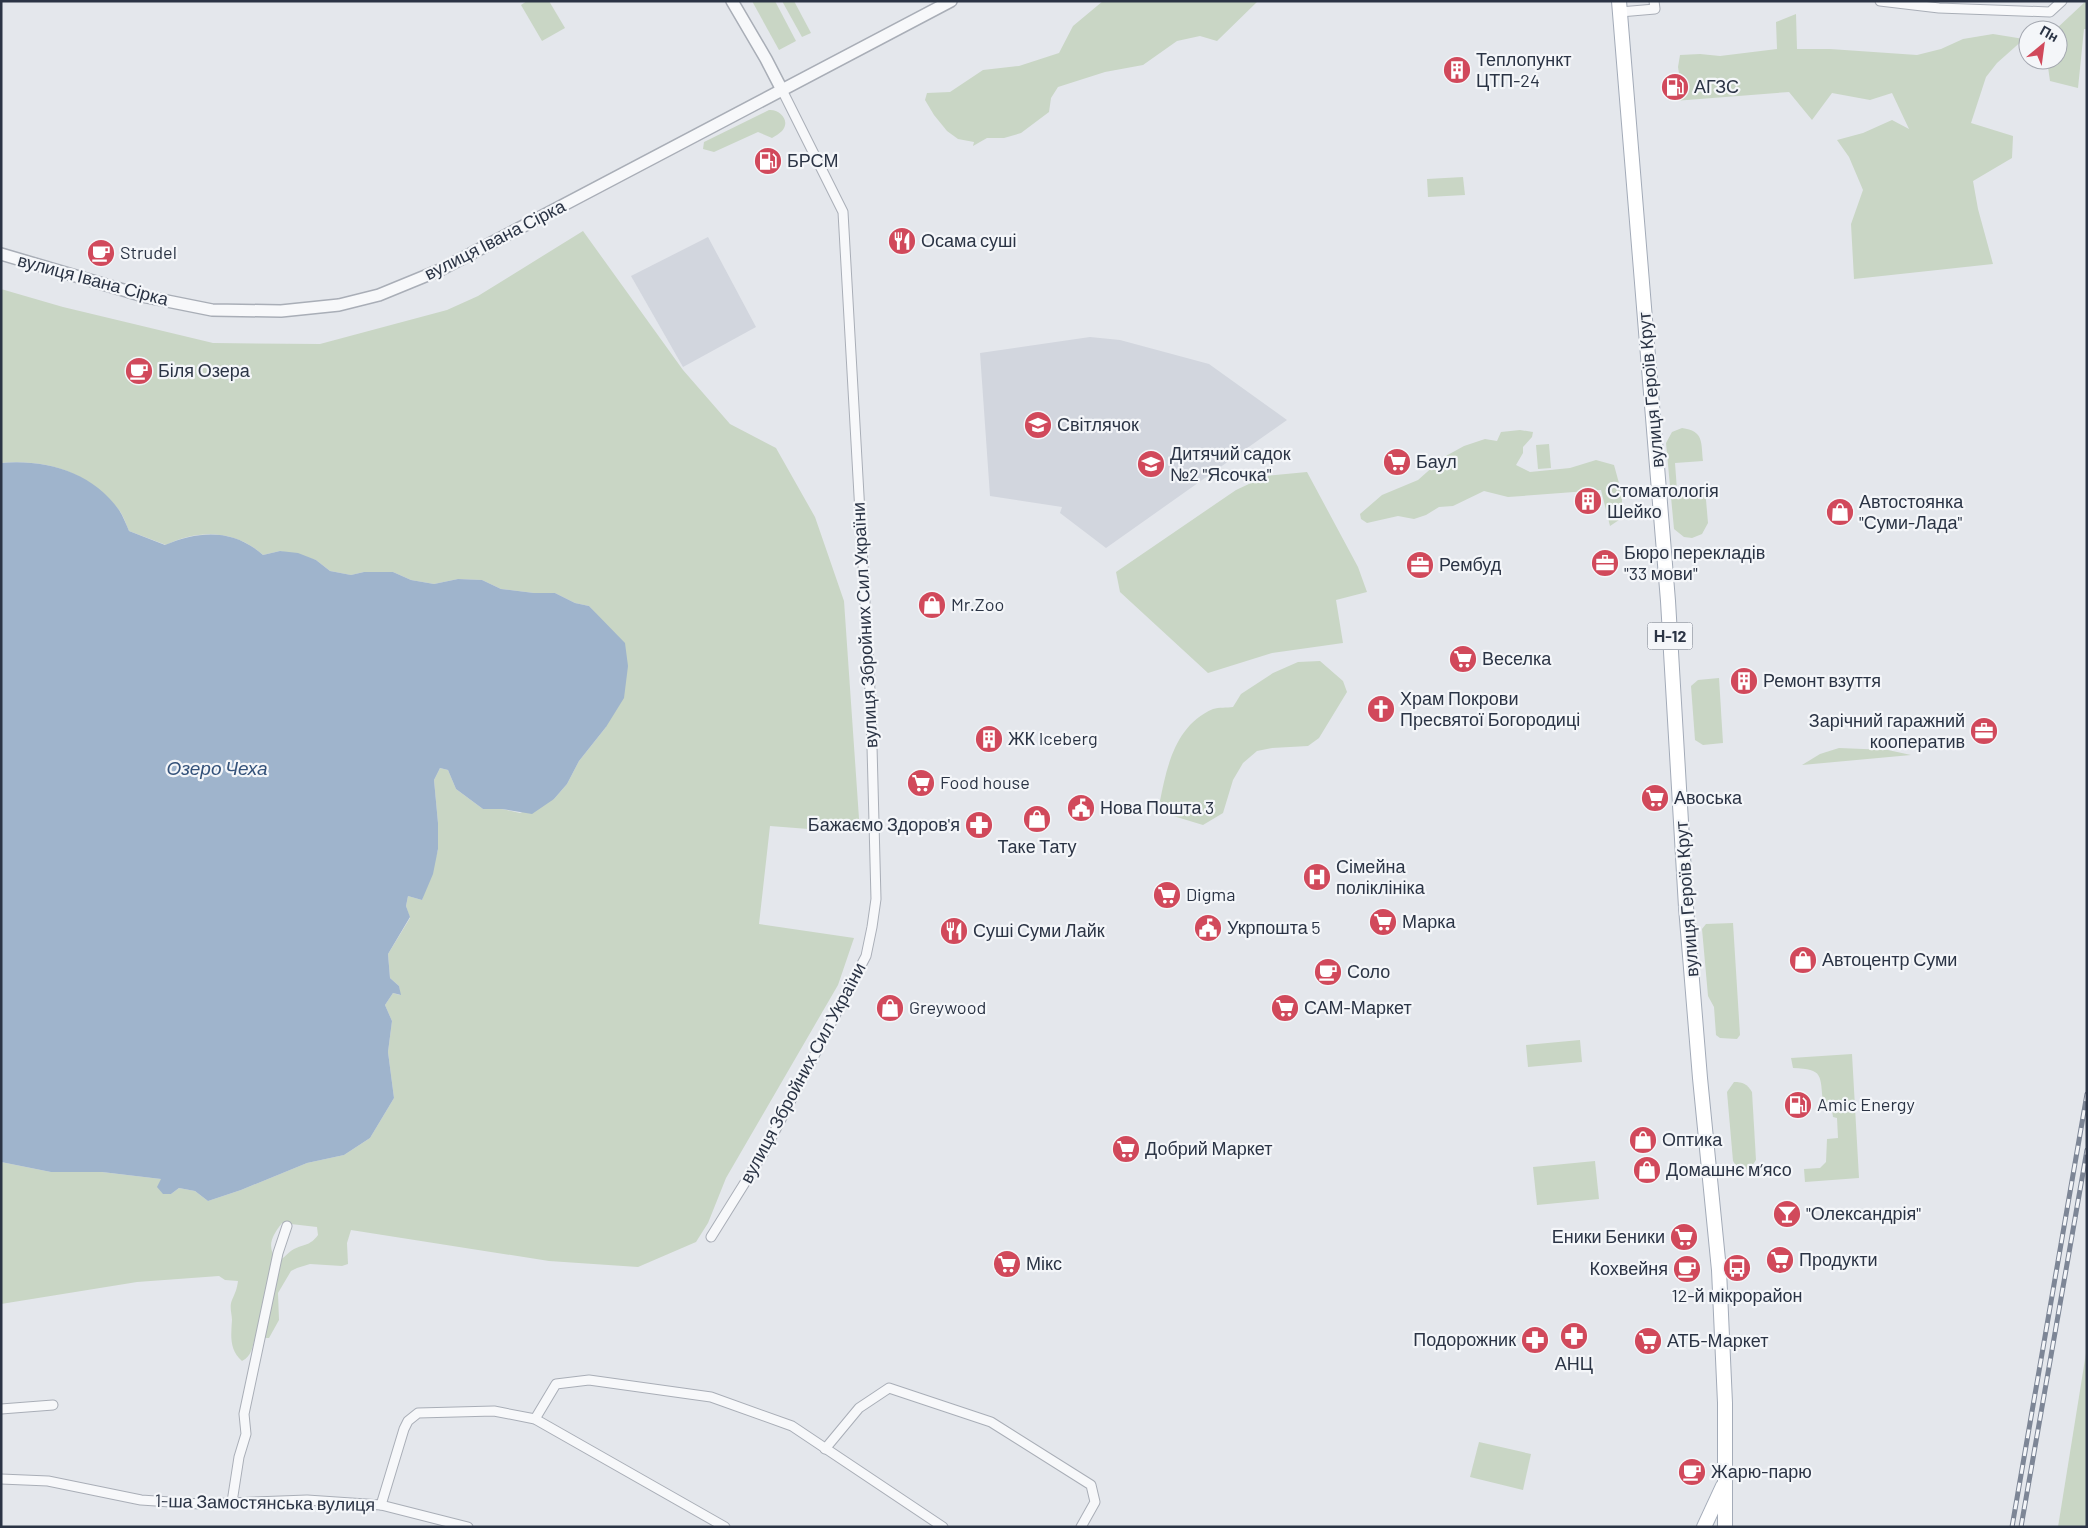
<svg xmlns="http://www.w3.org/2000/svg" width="2088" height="1528" font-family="Barlow,sans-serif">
	<rect width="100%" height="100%" fill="#e4e7ec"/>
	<g fill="#d2d6de">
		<path d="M 708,237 L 756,327 L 683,367 L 631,276 Z"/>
		<path d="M 1090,337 L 1120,340 L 1209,364 L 1287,420 L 1106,548 L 1060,513 L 1062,507 L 990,496 L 980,353 Z"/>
	</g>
	<g fill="#c9d6c5" fill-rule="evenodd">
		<path d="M 527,1 L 549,1 L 565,28 L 542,41 L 521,5 Z"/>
		<path d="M 752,1 L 775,1 L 796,41 L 779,50 Z"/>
		<path d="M 782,1 L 794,1 L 811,33 L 802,37 Z"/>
		<path d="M 1103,1 L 1258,1 L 1217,41 L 1200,36 L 1177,41 L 1143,65 L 1105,72 L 1058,87 L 1051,98 L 1049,112 L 1021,133 L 1004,138 L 987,138 L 973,146 L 974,142 L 958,139 L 947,131 L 934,115 L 925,100 L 927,93 L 950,92 L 983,70 L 1019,66 L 1059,53 L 1073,26 Z"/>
		<path d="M 2086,1 L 2087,29 L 2084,29 L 2078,88 L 2050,81 L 2047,60 L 2058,60 L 2058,30 L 2055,30 Z"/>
		<path d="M 1796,14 L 1797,49 L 1830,49 L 1917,55 L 1941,49 L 1963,39 L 1993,34 L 2024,39 L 1997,63 L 1986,77 L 1971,123 L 2013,136 L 2012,158 L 1973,181 L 1978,209 L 1993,264 L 1854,279 L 1851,224 L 1863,190 L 1849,157 L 1837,140 L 1863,133 L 1892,120 L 1909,129 L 1892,93 L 1870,100 L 1832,93 L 1812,120 L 1789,92 L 1674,101 L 1682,92 L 1678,67 L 1680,55 L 1700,54 L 1720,56 L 1777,49 L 1776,22 Z"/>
		<path d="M 769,110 C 780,109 791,121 782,131 C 779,134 775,136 772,138 L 758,132 L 714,152 L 703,149 L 704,142 Z"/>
		<path d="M 1463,177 L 1465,195 L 1428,197 L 1427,179 Z"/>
		<path d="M 583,231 L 683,370 L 730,424 L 776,448 L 815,517 L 844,601 L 860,833 L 770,826 L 759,924 L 854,938 L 838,985 L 726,1178 L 708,1223 L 696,1242 L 638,1267 L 549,1261 L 351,1230 L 347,1243 L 348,1264 L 342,1266 L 310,1264 L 297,1268 L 291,1271 L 278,1293 L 279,1320 L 269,1338 L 255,1338 C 252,1347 252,1356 242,1361 C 229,1350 231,1335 232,1320 C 232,1314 229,1307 232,1300 C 235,1293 237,1289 238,1281 L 225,1280 L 219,1276 L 137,1282 L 1,1304 L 1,1162 L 51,1172 L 102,1172 L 161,1179 L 171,1194 L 179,1188 L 195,1191 L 208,1201 L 241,1190 L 307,1163 L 344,1155 L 370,1138 L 394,1098 L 388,1052 L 392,1021 L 385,1005 L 393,993 L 400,995 L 399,986 L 390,978 L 388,954 L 410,918 L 406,906 L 408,896 L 422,900 L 438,850 L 438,823 L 434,780 L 440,768 L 448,770 L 456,789 L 483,809 L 502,809 L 520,813 L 554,799 L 567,784 L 579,761 L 606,727 L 605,624 L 589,606 L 575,603 L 555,593 L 534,593 L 501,589 L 482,580 L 458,579 L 434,584 L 411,580 L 393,572 L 364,572 L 351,575 L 330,571 L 316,560 L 280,551 L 263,555 C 235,530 199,529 166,545 L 129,531 C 126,524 123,515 119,510 C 88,472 48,459 1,463 L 1,289 L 63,307 L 213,343 L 320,344 L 447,310 L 478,296 ZM 282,1223 L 317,1227 L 318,1235 C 310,1246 304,1244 294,1249 C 287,1253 284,1259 277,1261 C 266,1246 272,1236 282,1223 Z"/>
		<path d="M 1682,428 C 1704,431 1701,442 1703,461 L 1675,463 L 1677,490 L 1705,488 L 1708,523 L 1702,534 L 1692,538 L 1684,537 L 1674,529 L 1666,443 L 1672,432 Z"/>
		<path d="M 1520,430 L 1533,432 L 1532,437 L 1523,447 L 1523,453 L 1516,465 L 1530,472 L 1570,468 L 1596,460 L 1614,465 L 1622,494 L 1622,518 L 1610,526 L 1601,490 L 1508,497 L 1484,491 L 1453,506 L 1439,507 L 1426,515 L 1414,519 L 1398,516 L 1367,523 L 1361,519 L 1360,514 L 1382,495 L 1418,480 L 1444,457 L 1464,446 L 1485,439 L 1497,441 L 1501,432 Z"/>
		<path d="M 1549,444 L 1551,468 L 1538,469 L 1536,445 Z"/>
		<path d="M 1307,472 L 1358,567 L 1367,592 L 1336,600 L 1343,643 L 1272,653 L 1208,673 L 1120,592 L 1116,572 L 1236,490 L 1266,476 Z"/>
		<path d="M 1320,661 L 1343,681 L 1347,692 L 1319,738 L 1308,746 L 1272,748 L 1257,751 L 1243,763 L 1233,780 L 1223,813 L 1203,825 L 1170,815 L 1160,801 C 1167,765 1176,725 1213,709 C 1219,707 1227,708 1233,707 L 1241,694 L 1273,673 L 1298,662 Z"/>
		<path d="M 1719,678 L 1723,743 L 1703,745 L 1695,740 L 1691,686 L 1698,680 Z"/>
		<path d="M 1839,748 L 1888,750 L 1911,755 L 1802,765 L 1820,754 Z"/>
		<path d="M 1733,923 L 1740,1035 L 1737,1039 L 1720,1038 L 1716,1035 L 1714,1007 L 1708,996 L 1702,929 L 1706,924 Z"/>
		<path d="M 1580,1040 L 1582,1062 L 1528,1067 L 1526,1045 Z"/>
		<path d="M 1852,1054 L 1859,1178 L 1805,1182 L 1804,1169 L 1820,1168 L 1826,1162 L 1827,1139 L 1838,1138 L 1837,1118 L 1833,1117 L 1831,1103 L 1823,1103 C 1820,1075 1824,1069 1793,1068 L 1791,1058 Z"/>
		<path d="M 1734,1082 C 1743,1082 1747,1084 1752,1092 L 1756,1160 L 1750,1169 C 1741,1170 1738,1169 1733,1161 L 1727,1092 Z"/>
		<path d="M 1595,1161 L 1599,1199 L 1537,1205 L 1533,1167 Z"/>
		<path d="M 2087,1347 L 2087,1527 L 2058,1527 Z"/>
		<path d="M 1479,1442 L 1531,1454 L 1523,1490 L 1470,1477 Z"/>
	</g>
	<path fill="#9fb4cc" d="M 1,463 C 46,459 92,472 119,510 C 123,516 126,524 129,531 L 165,545 C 200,530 234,529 263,555 L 280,551 L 298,553 L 316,560 L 330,571 L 351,575 L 364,572 L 393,572 L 411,580 L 434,584 L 458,579 L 482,580 L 501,589 L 534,593 L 555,593 L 575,603 L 589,606 L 625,643 L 628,666 L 624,698 L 606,727 L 579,761 L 567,784 L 554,799 L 532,814 L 502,809 L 483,809 L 456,789 L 448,770 L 440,768 L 434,780 L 438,823 L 438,849 L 433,874 L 422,900 L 408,896 L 406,906 L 410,917 L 388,954 L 390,978 L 399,986 L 401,995 L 393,993 L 385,1005 L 392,1021 L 388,1052 L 394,1098 L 370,1138 L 344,1155 L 307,1163 L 241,1190 L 208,1201 L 195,1191 L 179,1188 L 171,1194 L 163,1194 L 157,1187 L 161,1179 L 102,1172 L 51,1172 L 1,1162 Z"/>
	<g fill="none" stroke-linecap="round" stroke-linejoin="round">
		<defs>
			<g id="minor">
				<path d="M 1880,1 L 1939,8 L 2050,12 L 2062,1"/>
				<path d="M 1620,12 L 1655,9 L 1654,1"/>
				<path d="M 711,1237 L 764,1152 L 866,956 L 872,927 L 876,899 L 871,708 L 843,212 L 782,90"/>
				<path d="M 1,1409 L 53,1405"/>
				<path d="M 535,1419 L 556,1384 L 589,1380 L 711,1397 L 792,1426 L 943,1527"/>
				<path d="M 825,1449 L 859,1408 L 889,1388 L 991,1422 L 1091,1485 L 1095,1502 L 1081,1527"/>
				<path d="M 1,1479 L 48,1481 L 141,1500 L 200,1504 L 307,1500 L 381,1505 L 468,1527"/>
				<path d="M 232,1502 L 239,1457 L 246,1434 L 244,1414 L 278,1253 L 287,1226"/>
				<path d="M 381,1505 L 404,1429 L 408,1421 L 418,1413 L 494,1411 L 535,1419 L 725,1527"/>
			</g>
			<g id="tertiary">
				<path d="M 732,1 L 766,59 L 782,90"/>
				<path d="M 1,254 L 147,297 L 212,310 L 281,311 L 339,305 L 379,295 L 440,270 L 951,1"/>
			</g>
			<g id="primary">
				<path d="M 1619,1 L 1668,601 L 1686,907 L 1700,1078 L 1719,1270 L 1725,1403 L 1725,1527"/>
				<path d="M 1704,1527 L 1723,1486"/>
			</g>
		</defs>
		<use href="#minor" stroke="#a9aeb7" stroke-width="11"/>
		<use href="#tertiary" stroke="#a9aeb7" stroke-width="14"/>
		<use href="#primary" stroke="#a3abb8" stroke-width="16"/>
		<use href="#minor" stroke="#f7f8fa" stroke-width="9"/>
		<use href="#tertiary" stroke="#f7f8fa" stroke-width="11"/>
		<use href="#primary" stroke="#fff" stroke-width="14"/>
		<defs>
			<g id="rail">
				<path d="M 2012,1527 L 2087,1094"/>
				<path d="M 2021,1527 L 2087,1150"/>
			</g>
		</defs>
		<use href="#rail" stroke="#7d8696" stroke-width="5"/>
		<use href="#rail" stroke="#f4f6f9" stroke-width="3" stroke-dasharray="9" stroke-linecap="butt"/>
	</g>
	<defs>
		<symbol id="building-disc" viewBox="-11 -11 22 22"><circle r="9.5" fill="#d1495b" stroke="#f4f6f9"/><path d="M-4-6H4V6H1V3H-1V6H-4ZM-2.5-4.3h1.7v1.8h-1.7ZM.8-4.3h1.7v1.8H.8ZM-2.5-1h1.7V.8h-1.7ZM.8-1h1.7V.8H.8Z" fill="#fff"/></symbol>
		<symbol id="fuel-disc" viewBox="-11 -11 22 22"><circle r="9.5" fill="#d1495b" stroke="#f4f6f9"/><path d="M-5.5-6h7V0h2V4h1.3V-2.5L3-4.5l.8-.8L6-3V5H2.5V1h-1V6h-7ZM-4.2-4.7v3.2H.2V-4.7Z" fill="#fff"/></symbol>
		<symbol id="restaurant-disc" viewBox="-11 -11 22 22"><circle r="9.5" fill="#d1495b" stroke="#f4f6f9"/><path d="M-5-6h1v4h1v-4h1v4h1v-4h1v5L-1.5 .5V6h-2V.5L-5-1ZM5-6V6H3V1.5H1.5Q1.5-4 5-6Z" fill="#fff"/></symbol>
		<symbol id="cafe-disc" viewBox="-11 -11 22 22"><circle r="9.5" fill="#d1495b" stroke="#f4f6f9"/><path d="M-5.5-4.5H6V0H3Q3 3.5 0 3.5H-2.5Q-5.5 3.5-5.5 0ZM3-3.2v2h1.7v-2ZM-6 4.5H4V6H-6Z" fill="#fff"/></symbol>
		<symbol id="school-disc" viewBox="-11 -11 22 22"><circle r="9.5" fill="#d1495b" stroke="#f4f6f9"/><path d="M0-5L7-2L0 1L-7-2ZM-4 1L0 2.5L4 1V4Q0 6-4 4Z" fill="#fff"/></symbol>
		<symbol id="supermarket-disc" viewBox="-11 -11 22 22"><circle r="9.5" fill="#d1495b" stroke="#f4f6f9"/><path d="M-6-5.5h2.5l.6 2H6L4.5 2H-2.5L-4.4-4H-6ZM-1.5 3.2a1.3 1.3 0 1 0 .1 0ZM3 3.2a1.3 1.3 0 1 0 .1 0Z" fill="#fff"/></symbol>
		<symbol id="shop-disc" viewBox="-11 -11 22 22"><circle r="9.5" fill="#d1495b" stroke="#f4f6f9"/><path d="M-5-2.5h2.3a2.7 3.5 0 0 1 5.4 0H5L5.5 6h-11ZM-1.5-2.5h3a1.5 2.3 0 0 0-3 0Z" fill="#fff"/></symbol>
		<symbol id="office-disc" viewBox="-11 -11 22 22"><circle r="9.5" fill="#d1495b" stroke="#f4f6f9"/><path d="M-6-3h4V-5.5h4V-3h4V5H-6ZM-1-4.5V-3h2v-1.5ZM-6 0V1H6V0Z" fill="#fff"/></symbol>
		<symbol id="church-disc" viewBox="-11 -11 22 22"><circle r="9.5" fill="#d1495b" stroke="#f4f6f9"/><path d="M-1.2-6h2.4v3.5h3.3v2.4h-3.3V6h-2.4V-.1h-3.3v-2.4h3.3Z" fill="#fff"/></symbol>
		<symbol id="civic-disc" viewBox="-11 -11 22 22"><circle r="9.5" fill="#d1495b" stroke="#f4f6f9"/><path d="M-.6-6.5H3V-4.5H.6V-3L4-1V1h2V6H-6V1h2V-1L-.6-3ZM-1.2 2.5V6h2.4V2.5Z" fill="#fff"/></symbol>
		<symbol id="pharmacy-disc" viewBox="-11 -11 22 22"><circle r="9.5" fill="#d1495b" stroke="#f4f6f9"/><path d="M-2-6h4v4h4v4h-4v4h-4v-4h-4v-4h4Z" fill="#fff"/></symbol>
		<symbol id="hospital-disc" viewBox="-11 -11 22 22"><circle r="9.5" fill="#d1495b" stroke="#f4f6f9"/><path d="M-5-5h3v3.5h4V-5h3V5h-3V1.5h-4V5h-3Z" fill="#fff"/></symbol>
		<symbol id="bar-disc" viewBox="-11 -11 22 22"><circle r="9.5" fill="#d1495b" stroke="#f4f6f9"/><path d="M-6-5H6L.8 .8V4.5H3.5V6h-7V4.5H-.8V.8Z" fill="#fff"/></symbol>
		<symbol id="bus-disc" viewBox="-11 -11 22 22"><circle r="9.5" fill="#d1495b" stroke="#f4f6f9"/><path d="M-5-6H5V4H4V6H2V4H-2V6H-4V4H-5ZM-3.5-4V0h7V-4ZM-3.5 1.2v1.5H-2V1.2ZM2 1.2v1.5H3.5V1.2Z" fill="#fff"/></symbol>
	</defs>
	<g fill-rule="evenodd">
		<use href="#building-disc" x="1441" y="54" width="32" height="32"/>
		<use href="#fuel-disc" x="1659" y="71" width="32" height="32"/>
		<use href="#fuel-disc" x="752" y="145" width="32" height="32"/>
		<use href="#restaurant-disc" x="886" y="225" width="32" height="32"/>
		<use href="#cafe-disc" x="85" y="237" width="32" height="32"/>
		<use href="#cafe-disc" x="123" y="355" width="32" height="32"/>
		<use href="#school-disc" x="1022" y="409" width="32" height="32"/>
		<use href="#supermarket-disc" x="1381" y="446" width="32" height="32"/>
		<use href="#school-disc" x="1135" y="448" width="32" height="32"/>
		<use href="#building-disc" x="1572" y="485" width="32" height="32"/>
		<use href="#shop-disc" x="1824" y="496" width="32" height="32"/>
		<use href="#office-disc" x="1589" y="547" width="32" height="32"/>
		<use href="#office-disc" x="1404" y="549" width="32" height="32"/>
		<use href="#shop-disc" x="916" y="589" width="32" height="32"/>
		<use href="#supermarket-disc" x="1447" y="643" width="32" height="32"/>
		<use href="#building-disc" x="1728" y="665" width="32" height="32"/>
		<use href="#church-disc" x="1365" y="693" width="32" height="32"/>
		<use href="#office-disc" x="1968" y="715" width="32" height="32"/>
		<use href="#building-disc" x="973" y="723" width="32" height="32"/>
		<use href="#supermarket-disc" x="905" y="767" width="32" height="32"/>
		<use href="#supermarket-disc" x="1639" y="782" width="32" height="32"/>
		<use href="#civic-disc" x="1065" y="792" width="32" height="32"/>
		<use href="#shop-disc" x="1021" y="803" width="32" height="32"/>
		<use href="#pharmacy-disc" x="963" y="809" width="32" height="32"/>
		<use href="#hospital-disc" x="1301" y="861" width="32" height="32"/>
		<use href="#supermarket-disc" x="1151" y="879" width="32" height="32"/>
		<use href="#supermarket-disc" x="1367" y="906" width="32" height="32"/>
		<use href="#civic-disc" x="1192" y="912" width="32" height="32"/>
		<use href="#restaurant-disc" x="938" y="915" width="32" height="32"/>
		<use href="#shop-disc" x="1787" y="944" width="32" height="32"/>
		<use href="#cafe-disc" x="1312" y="956" width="32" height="32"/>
		<use href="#shop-disc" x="874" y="992" width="32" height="32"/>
		<use href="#supermarket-disc" x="1269" y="992" width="32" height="32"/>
		<use href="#fuel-disc" x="1782" y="1089" width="32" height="32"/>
		<use href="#shop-disc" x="1627" y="1124" width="32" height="32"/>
		<use href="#supermarket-disc" x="1110" y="1133" width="32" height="32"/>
		<use href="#shop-disc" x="1631" y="1154" width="32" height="32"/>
		<use href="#bar-disc" x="1771" y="1198" width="32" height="32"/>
		<use href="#supermarket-disc" x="1668" y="1221" width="32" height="32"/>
		<use href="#supermarket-disc" x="1764" y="1244" width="32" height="32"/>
		<use href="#supermarket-disc" x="991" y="1248" width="32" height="32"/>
		<use href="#bus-disc" x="1721" y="1252" width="32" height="32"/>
		<use href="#cafe-disc" x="1671" y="1253" width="32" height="32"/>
		<use href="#pharmacy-disc" x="1558" y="1320" width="32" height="32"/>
		<use href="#pharmacy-disc" x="1519" y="1324" width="32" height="32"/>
		<use href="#supermarket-disc" x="1632" y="1325" width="32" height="32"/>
		<use href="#cafe-disc" x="1676" y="1456" width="32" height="32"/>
	</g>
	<g text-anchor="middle" stroke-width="4.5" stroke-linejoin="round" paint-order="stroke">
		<rect fill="#f4f6f9" stroke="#676e7b" stroke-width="1" x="1647.5" y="622.5" width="45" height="27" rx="4"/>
		<g font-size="16" font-weight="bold" fill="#2b3445">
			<text x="1670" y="642">Н-12</text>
		</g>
		<g font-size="18" fill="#2b3445" stroke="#f4f6f9" text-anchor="start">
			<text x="1476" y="66">Теплопункт<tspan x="1476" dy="21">ЦТП-24</tspan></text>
			<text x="1694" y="93">АГЗС</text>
			<text x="787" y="167">БРСМ</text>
			<text x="921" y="247">Осама суші</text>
			<text x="120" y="259">Strudel</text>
			<text x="158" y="377">Біля Озера</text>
			<text x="1057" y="431">Світлячок</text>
			<text x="1170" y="460">Дитячий садок<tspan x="1170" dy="21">№2 "Ясочка"</tspan></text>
			<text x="1416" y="468">Баул</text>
			<text x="1607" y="497">Стоматологія<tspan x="1607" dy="21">Шейко</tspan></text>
			<text x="1859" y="508">Автостоянка<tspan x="1859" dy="21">"Суми-Лада"</tspan></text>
			<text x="1624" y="559">Бюро перекладів<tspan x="1624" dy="21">"33 мови"</tspan></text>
			<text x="1439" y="571">Рембуд</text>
			<text x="951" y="611">Mr.Zoo</text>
			<text x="1482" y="665">Веселка</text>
			<text x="1763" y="687">Ремонт взуття</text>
			<text x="1400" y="705">Храм Покрови<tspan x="1400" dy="21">Пресвятої Богородиці</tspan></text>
			<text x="1965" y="727" text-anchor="end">Зарічний гаражний<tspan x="1965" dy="21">кооператив</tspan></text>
			<text x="1008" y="745">ЖК Iceberg</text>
			<text x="940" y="789">Food house</text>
			<text x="1674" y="804">Авоська</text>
			<text x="1100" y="814">Нова Пошта 3</text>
			<text x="960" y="831" text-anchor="end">Бажаємо Здоров'я</text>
			<text x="1037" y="853" text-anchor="middle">Таке Тату</text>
			<text x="1336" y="873">Сімейна<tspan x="1336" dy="21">поліклініка</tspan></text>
			<text x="1186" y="901">Digma</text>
			<text x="1402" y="928">Марка</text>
			<text x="1227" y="934">Укрпошта 5</text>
			<text x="973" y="937">Суші Суми Лайк</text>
			<text x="1822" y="966">Автоцентр Суми</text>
			<text x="1347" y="978">Соло</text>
			<text x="909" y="1014">Greywood</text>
			<text x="1304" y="1014">САМ-Маркет</text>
			<text x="1817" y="1111">Amic Energy</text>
			<text x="1662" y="1146">Оптика</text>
			<text x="1145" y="1155">Добрий Маркет</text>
			<text x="1666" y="1176">Домашнє м’ясо</text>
			<text x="1806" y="1220">"Олександрія"</text>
			<text x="1665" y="1243" text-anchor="end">Еники Беники</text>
			<text x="1799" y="1266">Продукти</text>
			<text x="1026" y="1270">Мікс</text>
			<text x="1668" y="1275" text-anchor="end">Кохвейня</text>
			<text x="1737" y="1302" text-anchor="middle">12-й мікрорайон</text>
			<text x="1516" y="1346" text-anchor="end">Подорожник</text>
			<text x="1667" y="1347">АТБ-Маркет</text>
			<text x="1574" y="1370" text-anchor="middle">АНЦ</text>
			<text x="1711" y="1478">Жарю-парю</text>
		</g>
		<g font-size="18" fill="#2b3445" stroke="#f4f6f9">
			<text transform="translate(495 240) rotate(-27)" y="6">вулиця Івана Сірка</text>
			<text transform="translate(93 280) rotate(15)" y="6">вулиця Івана Сірка</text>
			<text transform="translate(1651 390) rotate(-95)" y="6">вулиця Героїв Крут</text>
			<text transform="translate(865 625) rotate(-93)" y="6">вулиця Збройних Сил України</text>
			<text transform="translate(1687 899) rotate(-94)" y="6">вулиця Героїв Крут</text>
			<text transform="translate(803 1073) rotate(-62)" y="6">вулиця Збройних Сил України</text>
			<text transform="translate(265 1503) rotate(1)" y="6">1-ша Замостянська вулиця</text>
		</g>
		<g font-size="19" font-style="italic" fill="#34527a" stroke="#f4f6f9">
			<text x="217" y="775">Озеро Чеха</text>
		</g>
	</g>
	<rect width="2088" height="1528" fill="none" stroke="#2b3445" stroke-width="5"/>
	<g transform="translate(2043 45) rotate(29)"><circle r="24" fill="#f4f6f9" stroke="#a4a8b1"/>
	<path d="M0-4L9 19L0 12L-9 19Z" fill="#d1495b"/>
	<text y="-8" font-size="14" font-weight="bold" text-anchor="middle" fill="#2b3445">Пн</text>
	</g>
</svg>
